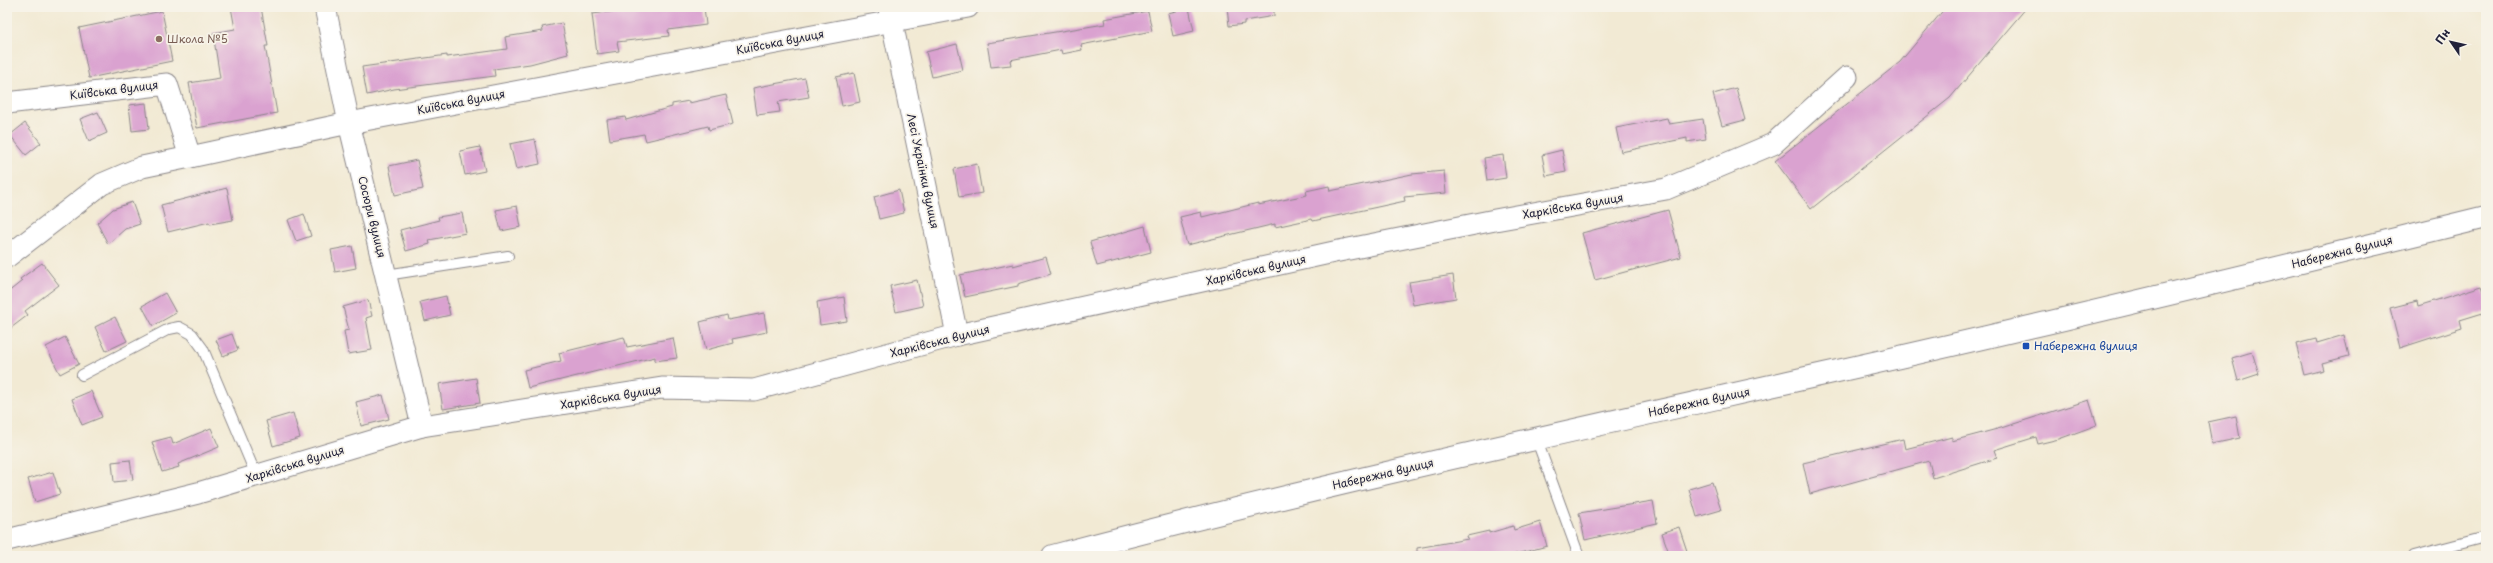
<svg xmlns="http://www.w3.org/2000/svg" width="2493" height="563" font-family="'Playpen Sans',sans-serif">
	<rect width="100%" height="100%" fill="#f7f3e8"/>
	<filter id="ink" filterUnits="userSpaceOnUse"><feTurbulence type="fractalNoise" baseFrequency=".025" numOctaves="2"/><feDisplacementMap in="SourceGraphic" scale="8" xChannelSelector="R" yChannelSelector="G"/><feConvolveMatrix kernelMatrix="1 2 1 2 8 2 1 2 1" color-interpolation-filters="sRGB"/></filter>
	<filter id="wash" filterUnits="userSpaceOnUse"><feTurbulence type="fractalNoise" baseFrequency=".012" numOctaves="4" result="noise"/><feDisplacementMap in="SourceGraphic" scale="16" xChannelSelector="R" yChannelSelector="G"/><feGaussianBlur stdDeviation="0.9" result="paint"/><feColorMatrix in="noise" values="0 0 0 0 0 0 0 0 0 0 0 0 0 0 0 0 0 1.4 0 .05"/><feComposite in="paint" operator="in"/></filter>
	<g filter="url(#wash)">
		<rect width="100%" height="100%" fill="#f2ead4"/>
		<g id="blocks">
			<g fill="#daa2d0">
				<path d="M 231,7 L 261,7 L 268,46 L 265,46 L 277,113 L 197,128 L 189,83 L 220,78 L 213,33 L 235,29 Z"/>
				<path d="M 653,7 L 704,7 L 706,25 L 668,30 L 669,36 L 617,42 L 619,51 L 597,54 L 592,14 Z"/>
				<path d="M 1227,7 L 1274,7 L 1274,16 L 1244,21 L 1244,24 L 1229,26 Z"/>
				<path d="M 1946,7 L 2027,7 L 1950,98 L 1811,209 L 1775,161 L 1900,62 Z"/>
				<path d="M 1189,8 L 1194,31 L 1173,36 L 1168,13 Z"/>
				<path d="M 162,11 L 172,61 L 89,78 L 79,28 Z"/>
				<path d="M 1148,11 L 1152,31 L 1081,45 L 1082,50 L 1062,54 L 1061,50 L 1010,60 L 1011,65 L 991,67 L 987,43 L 1105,24 L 1104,19 Z"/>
				<path d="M 562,23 L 568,54 L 530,64 L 494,69 L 495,76 L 394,89 L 367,95 L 362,67 L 447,55 L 447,57 L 507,49 L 505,37 L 543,31 L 542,27 Z"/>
				<path d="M 957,44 L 963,70 L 932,77 L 926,52 Z"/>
				<path d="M 854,73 L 860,102 L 842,106 L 836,77 Z"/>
				<path d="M 805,78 L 809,97 L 778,102 L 780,112 L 757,115 L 753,88 Z"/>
				<path d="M 1736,88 L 1745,120 L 1722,126 L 1713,94 Z"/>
				<path d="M 726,95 L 733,124 L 709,130 L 708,126 L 646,141 L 644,134 L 610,140 L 607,120 L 625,117 L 626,120 L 672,107 L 672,104 L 689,101 L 689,103 Z"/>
				<path d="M 146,103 L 149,129 L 132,131 L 129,105 Z"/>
				<path d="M 98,112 L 107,133 L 89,141 L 80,119 Z"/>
				<path d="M 1667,118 L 1669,124 L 1703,119 L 1706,139 L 1687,142 L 1687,138 L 1621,152 L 1616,128 Z"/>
				<path d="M 25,123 L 41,143 L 26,155 L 10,135 Z"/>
				<path d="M 535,139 L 540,164 L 516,169 L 510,144 Z"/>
				<path d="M 480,147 L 485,171 L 465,175 L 460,151 Z"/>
				<path d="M 1562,150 L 1566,172 L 1546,176 L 1542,155 Z"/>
				<path d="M 1503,155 L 1506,178 L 1487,181 L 1484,158 Z"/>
				<path d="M 417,160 L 423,189 L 395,195 L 389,166 Z"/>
				<path d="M 977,164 L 982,193 L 959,197 L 954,169 Z"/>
				<path d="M 1444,171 L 1446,193 L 1404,197 L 1405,201 L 1313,221 L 1312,219 L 1275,227 L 1275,224 L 1187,245 L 1180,217 L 1201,212 L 1202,217 L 1258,203 L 1258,205 L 1307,195 L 1306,191 L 1329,186 L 1330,191 L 1412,174 Z"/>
				<path d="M 227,188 L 233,220 L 210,224 L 209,222 L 168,232 L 161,205 Z"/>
				<path d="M 899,190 L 904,213 L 879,219 L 874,197 Z"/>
				<path d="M 132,202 L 140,224 L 125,229 L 108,244 L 97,223 L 113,209 Z"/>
				<path d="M 517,206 L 521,227 L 501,231 L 496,210 Z"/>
				<path d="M 1668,210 L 1681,257 L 1595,280 L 1582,233 Z"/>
				<path d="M 462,213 L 466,233 L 429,240 L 430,244 L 406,251 L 400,230 L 439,220 L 438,217 Z"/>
				<path d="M 304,214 L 311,236 L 296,241 L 288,220 Z"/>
				<path d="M 1145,226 L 1151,252 L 1097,266 L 1090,242 Z"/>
				<path d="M 352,246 L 356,268 L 335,272 L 331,250 Z"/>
				<path d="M 1046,257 L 1051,274 L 1018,284 L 1018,286 L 965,297 L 960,275 L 1013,264 L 1013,266 Z"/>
				<path d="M 42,263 L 59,285 L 25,311 L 28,315 L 7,331 L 7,293 L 22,281 L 20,279 Z"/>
				<path d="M 1453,275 L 1456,298 L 1413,305 L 1409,282 Z"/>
				<path d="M 917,280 L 923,306 L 896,312 L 890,286 Z"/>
				<path d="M 2482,286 L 2486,297 L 2486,312 L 2460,320 L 2462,328 L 2400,348 L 2390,308 L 2417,301 L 2418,306 Z"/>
				<path d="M 165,293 L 176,313 L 153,326 L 142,306 Z"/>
				<path d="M 446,296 L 450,315 L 425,321 L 420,302 Z"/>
				<path d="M 844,297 L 847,321 L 820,325 L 817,302 Z"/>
				<path d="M 368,300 L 372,316 L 366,318 L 372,350 L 348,354 L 344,331 L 349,330 L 343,307 Z"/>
				<path d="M 764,313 L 767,332 L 732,339 L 733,343 L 706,350 L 700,322 L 727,315 L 728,320 Z"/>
				<path d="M 115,317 L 127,341 L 106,351 L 95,327 Z"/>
				<path d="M 232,334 L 238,350 L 223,356 L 216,340 Z"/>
				<path d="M 2344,335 L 2349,356 L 2322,363 L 2324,370 L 2304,375 L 2296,344 L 2316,339 L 2317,343 Z"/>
				<path d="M 65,337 L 79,364 L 60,374 L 46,347 Z"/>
				<path d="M 624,337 L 627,347 L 673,338 L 677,358 L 655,361 L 655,357 L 528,388 L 524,370 L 561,361 L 559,353 Z"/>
				<path d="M 2252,352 L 2259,374 L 2238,381 L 2232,358 Z"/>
				<path d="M 476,378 L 480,403 L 443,409 L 439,384 Z"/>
				<path d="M 91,391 L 102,417 L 82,425 L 72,399 Z"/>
				<path d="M 383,395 L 389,419 L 361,426 L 356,402 Z"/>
				<path d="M 2089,400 L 2097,425 L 2059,439 L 2038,444 L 2036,437 L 1994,450 L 1997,458 L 1933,478 L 1929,461 L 1810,494 L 1803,463 L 1903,439 L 1905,449 L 1952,437 L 1952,441 L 2001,428 Z"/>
				<path d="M 293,413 L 300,438 L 273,446 L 266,421 Z"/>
				<path d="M 2236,416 L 2240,438 L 2212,444 L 2208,422 Z"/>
				<path d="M 211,428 L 219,447 L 178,464 L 179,467 L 162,472 L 152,442 L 171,437 L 173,444 Z"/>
				<path d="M 130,460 L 133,480 L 114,482 L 112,462 Z"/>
				<path d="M 53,472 L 60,494 L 35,502 L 28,479 Z"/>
				<path d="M 1712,482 L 1721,510 L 1697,517 L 1689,489 Z"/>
				<path d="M 1653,501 L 1657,523 L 1585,540 L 1579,513 Z"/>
				<path d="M 1540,522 L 1547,546 L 1532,550 L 1508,556 L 1417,556 L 1417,548 L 1468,539 L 1467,536 L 1489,531 L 1489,533 L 1513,526 L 1514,530 Z"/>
				<path d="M 1679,527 L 1687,551 L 1670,556 L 1662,533 Z"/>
			</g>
		</g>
	</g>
	<g filter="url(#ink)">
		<use href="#blocks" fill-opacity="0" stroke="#8a8688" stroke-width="1"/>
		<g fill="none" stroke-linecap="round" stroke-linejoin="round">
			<defs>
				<g id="lane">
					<path d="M 386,275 L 508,256"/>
					<path d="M 82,375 L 169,329 L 179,327 L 192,334 L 203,349 L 256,475"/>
					<path d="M 1536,438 L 1579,556"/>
					<path d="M 2414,556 L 2486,537"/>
				</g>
				<g id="street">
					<path d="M 325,7 L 349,123 L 422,426"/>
					<path d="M 889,8 L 957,335"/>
					<path d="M 7,103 L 167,84 L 190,157 L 349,123 L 968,7"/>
					<path d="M 7,257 L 102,184 L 142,167 L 190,157"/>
					<path d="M 7,540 L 198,493 L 422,426 L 662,388 L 754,390 L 957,335 L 1334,252 L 1495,220 L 1666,189 L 1773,144 L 1847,77"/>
				</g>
				<path id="primary" d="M 1053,556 C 1308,488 1566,432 1824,374 C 2045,325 2266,271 2486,217"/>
			</defs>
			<use href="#lane" stroke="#8a8688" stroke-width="12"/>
			<use href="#street" stroke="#8a8688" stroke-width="23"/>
			<use href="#primary" stroke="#8a8688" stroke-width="24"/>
			<use href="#lane" stroke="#fff" stroke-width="10"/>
			<use href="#street" stroke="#fff" stroke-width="21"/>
			<use href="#primary" stroke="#fff" stroke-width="22"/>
		</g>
	</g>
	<circle fill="#8d6e63" stroke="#f7f3e8" stroke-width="1.5" cx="159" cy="39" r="4"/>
	<rect fill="#1a4fb4" stroke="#f7f3e8" stroke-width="1.5" x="2022" y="342" width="8" height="8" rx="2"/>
	<g text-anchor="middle" stroke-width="3.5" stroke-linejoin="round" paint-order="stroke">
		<g font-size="11" fill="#785e54" stroke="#f7f3e8" text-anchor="start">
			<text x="167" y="43">Школа №5</text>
		</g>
		<g font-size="11" fill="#22223b" stroke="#f7f3e8">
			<text transform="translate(780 42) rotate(-11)" y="4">Київська вулиця</text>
			<text transform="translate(114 90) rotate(-7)" y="4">Київська вулиця</text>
			<text transform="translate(461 102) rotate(-11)" y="4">Київська вулиця</text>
			<text transform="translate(923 171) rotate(78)" y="4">Лесі Українки вулиця</text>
			<text transform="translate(1573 206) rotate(-10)" y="4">Харківська вулиця</text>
			<text transform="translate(372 217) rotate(76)" y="4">Сосюри вулиця</text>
			<text transform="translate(2342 252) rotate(-14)" y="4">Набережна вулиця</text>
			<text transform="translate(1256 270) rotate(-13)" y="4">Харківська вулиця</text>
			<text transform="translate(940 341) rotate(-14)" y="4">Харківська вулиця</text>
			<text transform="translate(611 397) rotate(-9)" y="4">Харківська вулиця</text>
			<text transform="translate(1699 402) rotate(-12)" y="4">Набережна вулиця</text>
			<text transform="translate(295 464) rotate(-17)" y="4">Харківська вулиця</text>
			<text transform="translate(1383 474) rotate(-13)" y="4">Набережна вулиця</text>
		</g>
		<g font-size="11" fill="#164399" stroke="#f7f3e8" text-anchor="start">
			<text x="2034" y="350">Набережна вулиця</text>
		</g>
	</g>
	<rect width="2493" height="563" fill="none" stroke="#f7f3e8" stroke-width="24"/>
	<g transform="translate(2451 42) rotate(304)" stroke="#f7f3e8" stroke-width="3" paint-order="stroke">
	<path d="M0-3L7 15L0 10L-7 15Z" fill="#22223b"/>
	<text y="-6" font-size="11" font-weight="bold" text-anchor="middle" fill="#22223b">Пн</text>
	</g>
</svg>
